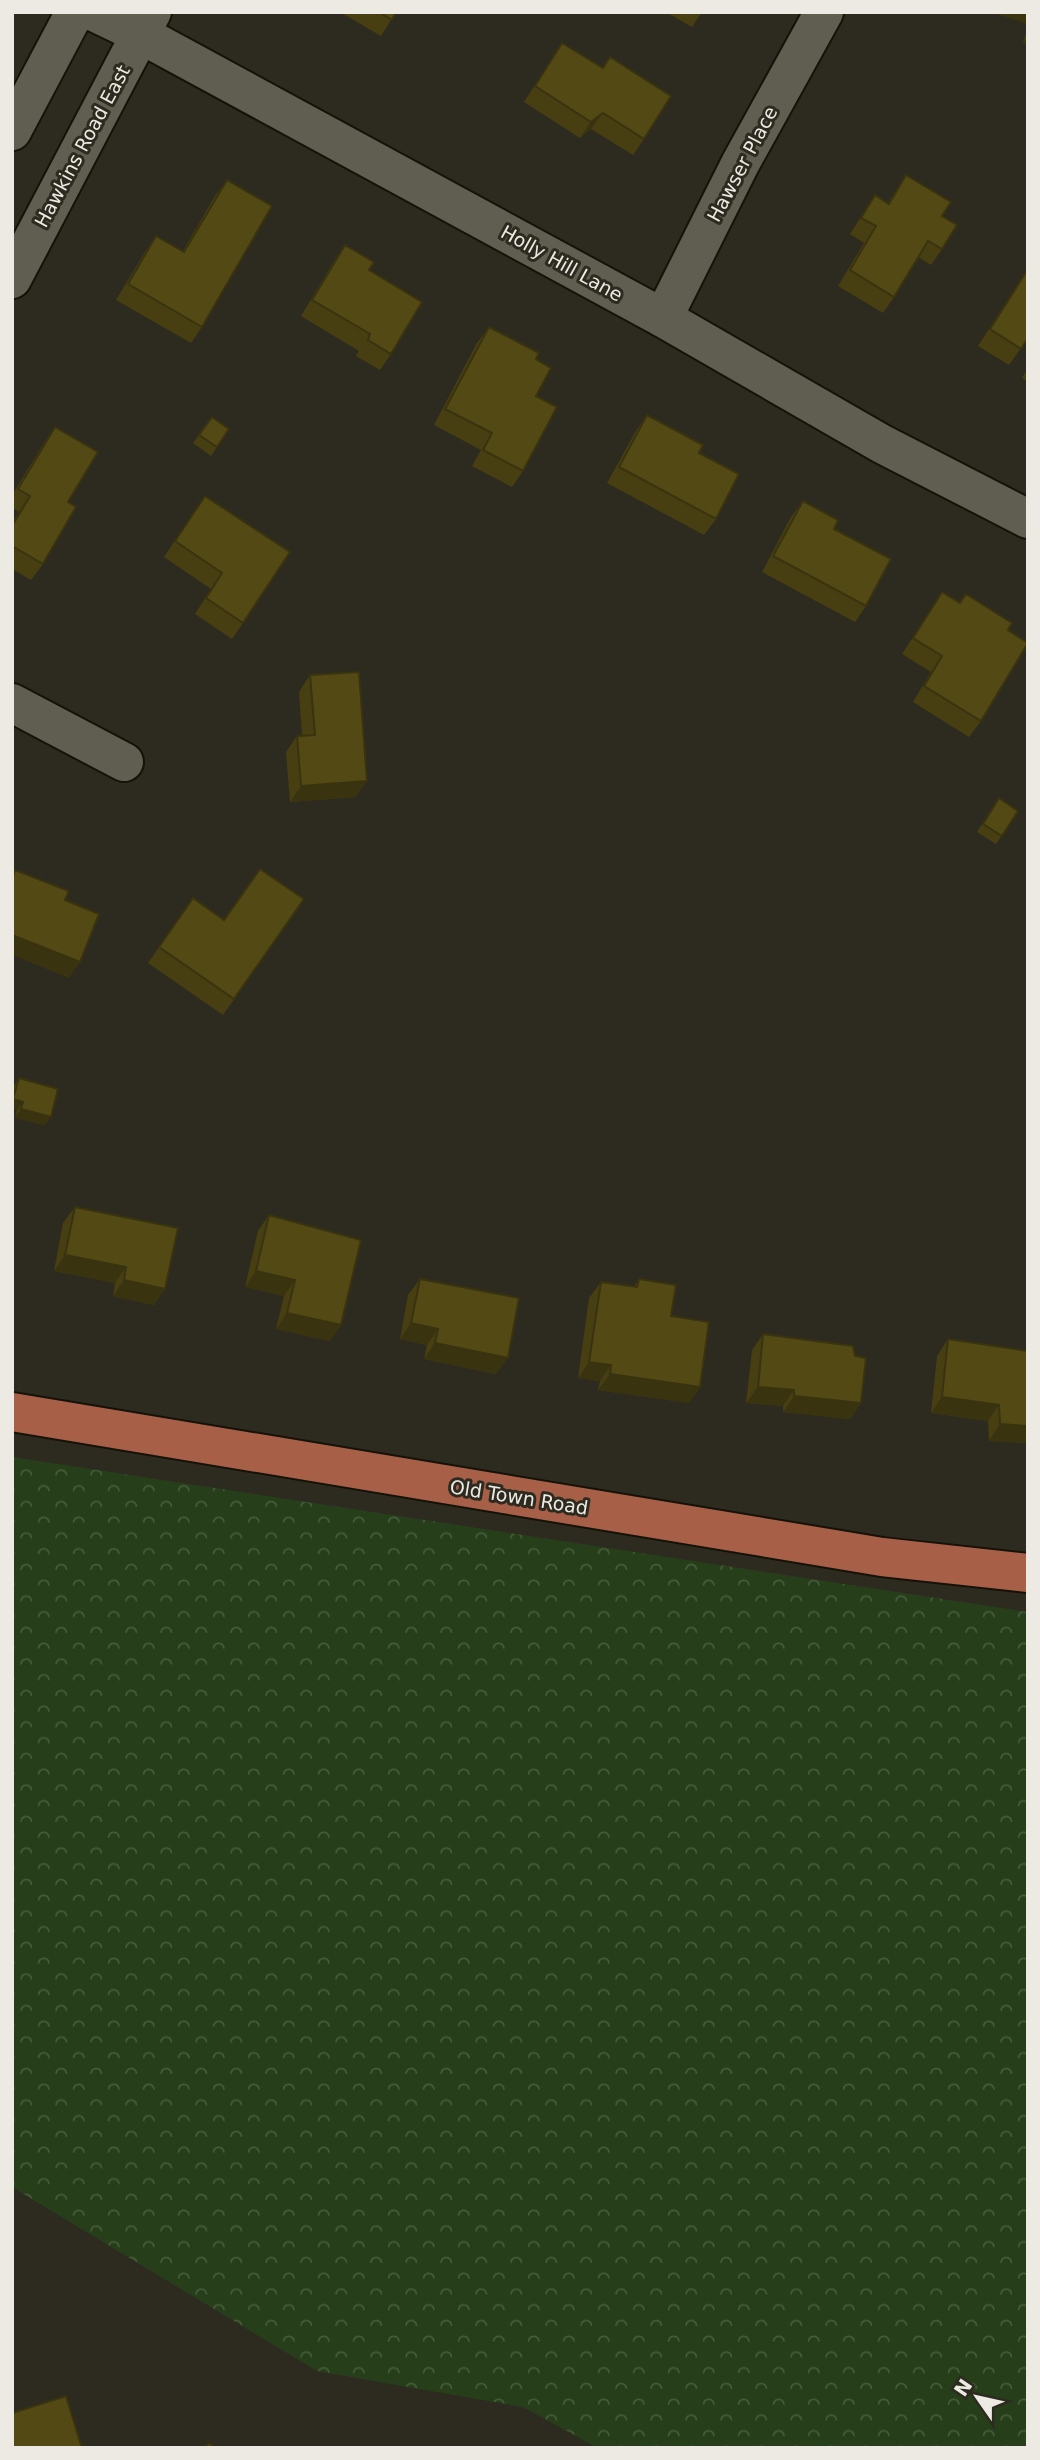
<svg xmlns="http://www.w3.org/2000/svg" width="1040" height="2460" font-family="'DejaVu Sans',sans-serif">
	<defs>
		<pattern id="forest-crowns" width="20" height="18" patternUnits="userSpaceOnUse" patternTransform="scale(1.75)"><rect width="20" height="18" fill="#263f1a"/><path d="M2 6a3 3 0 1 1 6 0M12 15a3 3 0 1 1 6 0" fill="none" stroke="#465b3b"/></pattern>
	</defs>
	<rect width="100%" height="100%" fill="#2d2b1f"/>
	<path fill="url(#forest-crowns)" d="M 12,1457 L 1028,1612 L 1028,2448 L 598,2448 L 523,2407 L 317,2371 L 12,2187 Z"/>
	<g fill="none" stroke-linecap="round" stroke-linejoin="round">
		<defs>
			<g id="minor">
				<path d="M 94,12 L 140,34 L 663,318 L 882,444 L 1028,519"/>
				<path d="M 12,131 L 75,12"/>
				<path d="M 12,279 L 152,12"/>
				<path d="M 663,318 L 740,164 L 824,12"/>
				<path d="M 12,703 L 124,762"/>
			</g>
			<path id="major" d="M 12,1412 L 882,1557 L 1028,1573"/>
		</defs>
		<use href="#minor" stroke="#151309" stroke-width="42"/>
		<use href="#major" stroke="#151309" stroke-width="42"/>
		<use href="#minor" stroke="#605e51" stroke-width="38"/>
		<use href="#major" stroke="#a85f47" stroke-width="38"/>
	</g>
	<g fill="#473f12">
		<path d="M 340,12 L 396,12 L 381,36 Z"/>
		<path d="M 666,12 L 702,12 L 692,27 Z"/>
		<path d="M 1028,27 L 1028,44 L 1023,43 Z"/>
		<path d="M 562,43 L 644,139 L 633,155 L 591,129 L 580,138 L 524,102 Z"/>
		<path d="M 906,175 L 942,216 L 942,249 L 931,265 L 918,257 L 894,297 L 883,313 L 838,286 L 864,243 L 850,234 L 864,212 L 875,195 L 888,203 Z"/>
		<path d="M 227,180 L 202,327 L 191,343 L 116,300 L 145,252 L 156,236 L 183,251 L 215,196 Z"/>
		<path d="M 345,245 L 369,270 L 391,354 L 380,370 L 356,356 L 359,351 L 301,316 L 334,261 Z"/>
		<path d="M 1028,268 L 1028,342 L 1026,341 L 1009,365 L 978,346 Z"/>
		<path d="M 489,327 L 536,359 L 536,396 L 523,471 L 512,487 L 472,466 L 481,450 L 434,425 L 477,343 Z"/>
		<path d="M 1028,368 L 1028,382 L 1022,378 Z"/>
		<path d="M 647,415 L 699,453 L 716,519 L 704,535 L 607,483 L 636,431 Z"/>
		<path d="M 212,417 L 229,429 L 211,456 L 193,443 Z"/>
		<path d="M 55,427 L 68,502 L 43,564 L 31,580 L 12,569 L 12,523 L 19,512 L 12,508 L 12,495 L 44,443 Z"/>
		<path d="M 205,496 L 243,623 L 232,639 L 195,614 L 211,589 L 164,557 Z"/>
		<path d="M 803,501 L 834,529 L 866,606 L 855,622 L 762,572 L 791,517 Z"/>
		<path d="M 942,592 L 959,603 L 966,594 L 1008,630 L 981,721 L 969,737 L 913,702 L 931,672 L 902,654 Z"/>
		<path d="M 310,675 L 356,797 L 290,802 L 286,752 L 297,736 L 302,736 L 299,692 Z"/>
		<path d="M 999,798 L 1018,811 L 996,844 L 977,832 Z"/>
		<path d="M 193,898 L 224,920 L 304,899 L 223,1015 L 148,963 Z"/>
		<path d="M 19,1078 L 45,1125 L 15,1118 L 17,1110 L 12,1108 L 12,1089 Z"/>
		<path d="M 75,1207 L 178,1228 L 154,1305 L 113,1296 L 115,1283 L 54,1271 L 63,1223 Z"/>
		<path d="M 269,1215 L 341,1325 L 330,1341 L 276,1329 L 284,1296 L 245,1287 L 258,1231 Z"/>
		<path d="M 420,1279 L 496,1374 L 424,1359 L 427,1345 L 400,1339 L 408,1295 Z"/>
		<path d="M 639,1279 L 671,1316 L 700,1387 L 689,1403 L 598,1390 L 600,1381 L 578,1378 L 589,1298 L 601,1282 L 634,1287 Z"/>
		<path d="M 763,1334 L 861,1403 L 850,1419 L 783,1412 L 783,1406 L 746,1403 L 752,1350 Z"/>
		<path d="M 948,1339 L 1028,1443 L 989,1441 L 988,1421 L 931,1413 L 937,1356 Z"/>
	</g>
	<g fill="#39330f">
		<path d="M 990,12 L 1028,12 L 1028,24 Z"/>
		<path d="M 1028,36 L 1028,44 L 1023,43 Z"/>
		<path d="M 603,113 L 591,129 L 580,138 L 591,122 Z"/>
		<path d="M 367,781 L 356,797 L 290,802 L 301,786 Z"/>
		<path d="M 12,935 L 80,962 L 69,978 L 12,955 Z"/>
		<path d="M 13,1099 L 23,1102 L 17,1110 L 12,1108 L 12,1101 Z"/>
		<path d="M 21,1109 L 51,1117 L 45,1125 L 15,1118 Z"/>
		<path d="M 65,1255 L 126,1267 L 115,1283 L 54,1271 Z"/>
		<path d="M 256,1271 L 295,1280 L 284,1296 L 245,1287 Z"/>
		<path d="M 124,1280 L 165,1289 L 154,1305 L 113,1296 Z"/>
		<path d="M 287,1313 L 341,1325 L 330,1341 L 276,1329 Z"/>
		<path d="M 411,1323 L 438,1329 L 427,1345 L 400,1339 Z"/>
		<path d="M 435,1343 L 508,1358 L 496,1374 L 424,1359 Z"/>
		<path d="M 589,1362 L 611,1365 L 600,1381 L 578,1378 Z"/>
		<path d="M 610,1374 L 700,1387 L 689,1403 L 598,1390 Z"/>
		<path d="M 758,1387 L 794,1390 L 783,1406 L 746,1403 Z"/>
		<path d="M 794,1396 L 861,1403 L 850,1419 L 783,1412 Z"/>
		<path d="M 942,1397 L 999,1405 L 988,1421 L 931,1413 Z"/>
		<path d="M 1000,1424 L 1028,1426 L 1028,1443 L 989,1441 Z"/>
	</g>
	<g fill="#524915" stroke="#39330f" stroke-width="2">
		<path d="M 379,12 L 396,12 L 392,20 Z"/>
		<path d="M 562,43 L 603,68 L 610,57 L 671,96 L 644,139 L 603,113 L 591,122 L 535,86 Z"/>
		<path d="M 906,175 L 951,202 L 942,216 L 957,225 L 942,249 L 928,241 L 894,297 L 850,270 L 876,226 L 861,218 L 875,195 L 889,204 Z"/>
		<path d="M 227,180 L 272,206 L 202,327 L 128,284 L 156,236 L 184,252 Z"/>
		<path d="M 345,245 L 374,262 L 369,270 L 422,302 L 391,354 L 368,340 L 370,334 L 312,300 Z"/>
		<path d="M 1028,269 L 1028,338 L 1021,349 L 990,329 Z"/>
		<path d="M 489,327 L 539,353 L 536,359 L 551,368 L 536,396 L 557,407 L 523,471 L 483,450 L 492,433 L 445,409 Z"/>
		<path d="M 647,415 L 703,445 L 699,453 L 739,474 L 716,519 L 619,467 Z"/>
		<path d="M 212,417 L 229,429 L 217,447 L 199,435 Z"/>
		<path d="M 55,427 L 98,452 L 68,502 L 76,507 L 43,564 L 12,546 L 12,526 L 30,496 L 18,489 Z"/>
		<path d="M 205,496 L 290,552 L 243,623 L 206,598 L 222,573 L 175,541 Z"/>
		<path d="M 803,501 L 838,520 L 834,529 L 891,559 L 866,606 L 773,556 Z"/>
		<path d="M 942,592 L 960,603 L 966,594 L 1012,623 L 1008,630 L 1028,643 L 981,721 L 924,686 L 942,656 L 913,638 Z"/>
		<path d="M 359,672 L 367,781 L 301,786 L 297,736 L 315,735 L 310,675 Z"/>
		<path d="M 999,798 L 1018,811 L 1002,836 L 983,824 Z"/>
		<path d="M 260,869 L 304,899 L 234,999 L 159,947 L 193,898 L 224,920 Z"/>
		<path d="M 15,870 L 69,891 L 65,900 L 99,914 L 80,962 L 12,935 L 12,878 Z"/>
		<path d="M 19,1078 L 58,1089 L 51,1117 L 21,1109 L 23,1102 L 13,1099 Z"/>
		<path d="M 75,1207 L 178,1228 L 165,1289 L 124,1280 L 126,1267 L 65,1255 Z"/>
		<path d="M 269,1215 L 361,1240 L 341,1325 L 287,1313 L 295,1280 L 256,1271 Z"/>
		<path d="M 420,1279 L 519,1298 L 508,1358 L 435,1343 L 438,1329 L 411,1323 Z"/>
		<path d="M 639,1279 L 676,1285 L 671,1316 L 709,1322 L 700,1387 L 610,1374 L 611,1365 L 589,1362 L 601,1282 L 637,1287 Z"/>
		<path d="M 763,1334 L 853,1346 L 855,1356 L 866,1358 L 861,1403 L 794,1396 L 794,1390 L 758,1387 Z"/>
		<path d="M 948,1339 L 1028,1351 L 1028,1426 L 1000,1424 L 999,1405 L 942,1397 Z"/>
		<path d="M 66,2396 L 82,2448 L 12,2448 L 12,2413 Z"/>
		<path d="M 210,2443 L 213,2448 L 203,2448 Z"/>
	</g>
	<g text-anchor="middle" stroke-width="6" stroke-linejoin="round" paint-order="stroke">
		<g font-size="19" fill="#eceae3" stroke="#2d2b1f">
			<text transform="translate(82 146) rotate(-62)" y="7">Hawkins Road East</text>
			<text transform="translate(742 164) rotate(-62)" y="7">Hawser Place</text>
			<text transform="translate(562 263) rotate(29)" y="7">Holly Hill Lane</text>
			<text transform="translate(519 1497) rotate(9)" y="7">Old Town Road</text>
		</g>
	</g>
	<rect width="1040" height="2460" fill="none" stroke="#eceae3" stroke-width="28"/>
	<g transform="translate(977 2397) rotate(304)" stroke="#2d2b1f" stroke-width="5" paint-order="stroke">
	<path d="M0-5L12 26L0 18L-12 26Z" fill="#eceae3"/>
	<text y="-10" font-size="19" font-weight="bold" text-anchor="middle" fill="#eceae3">N</text>
	</g>
</svg>
